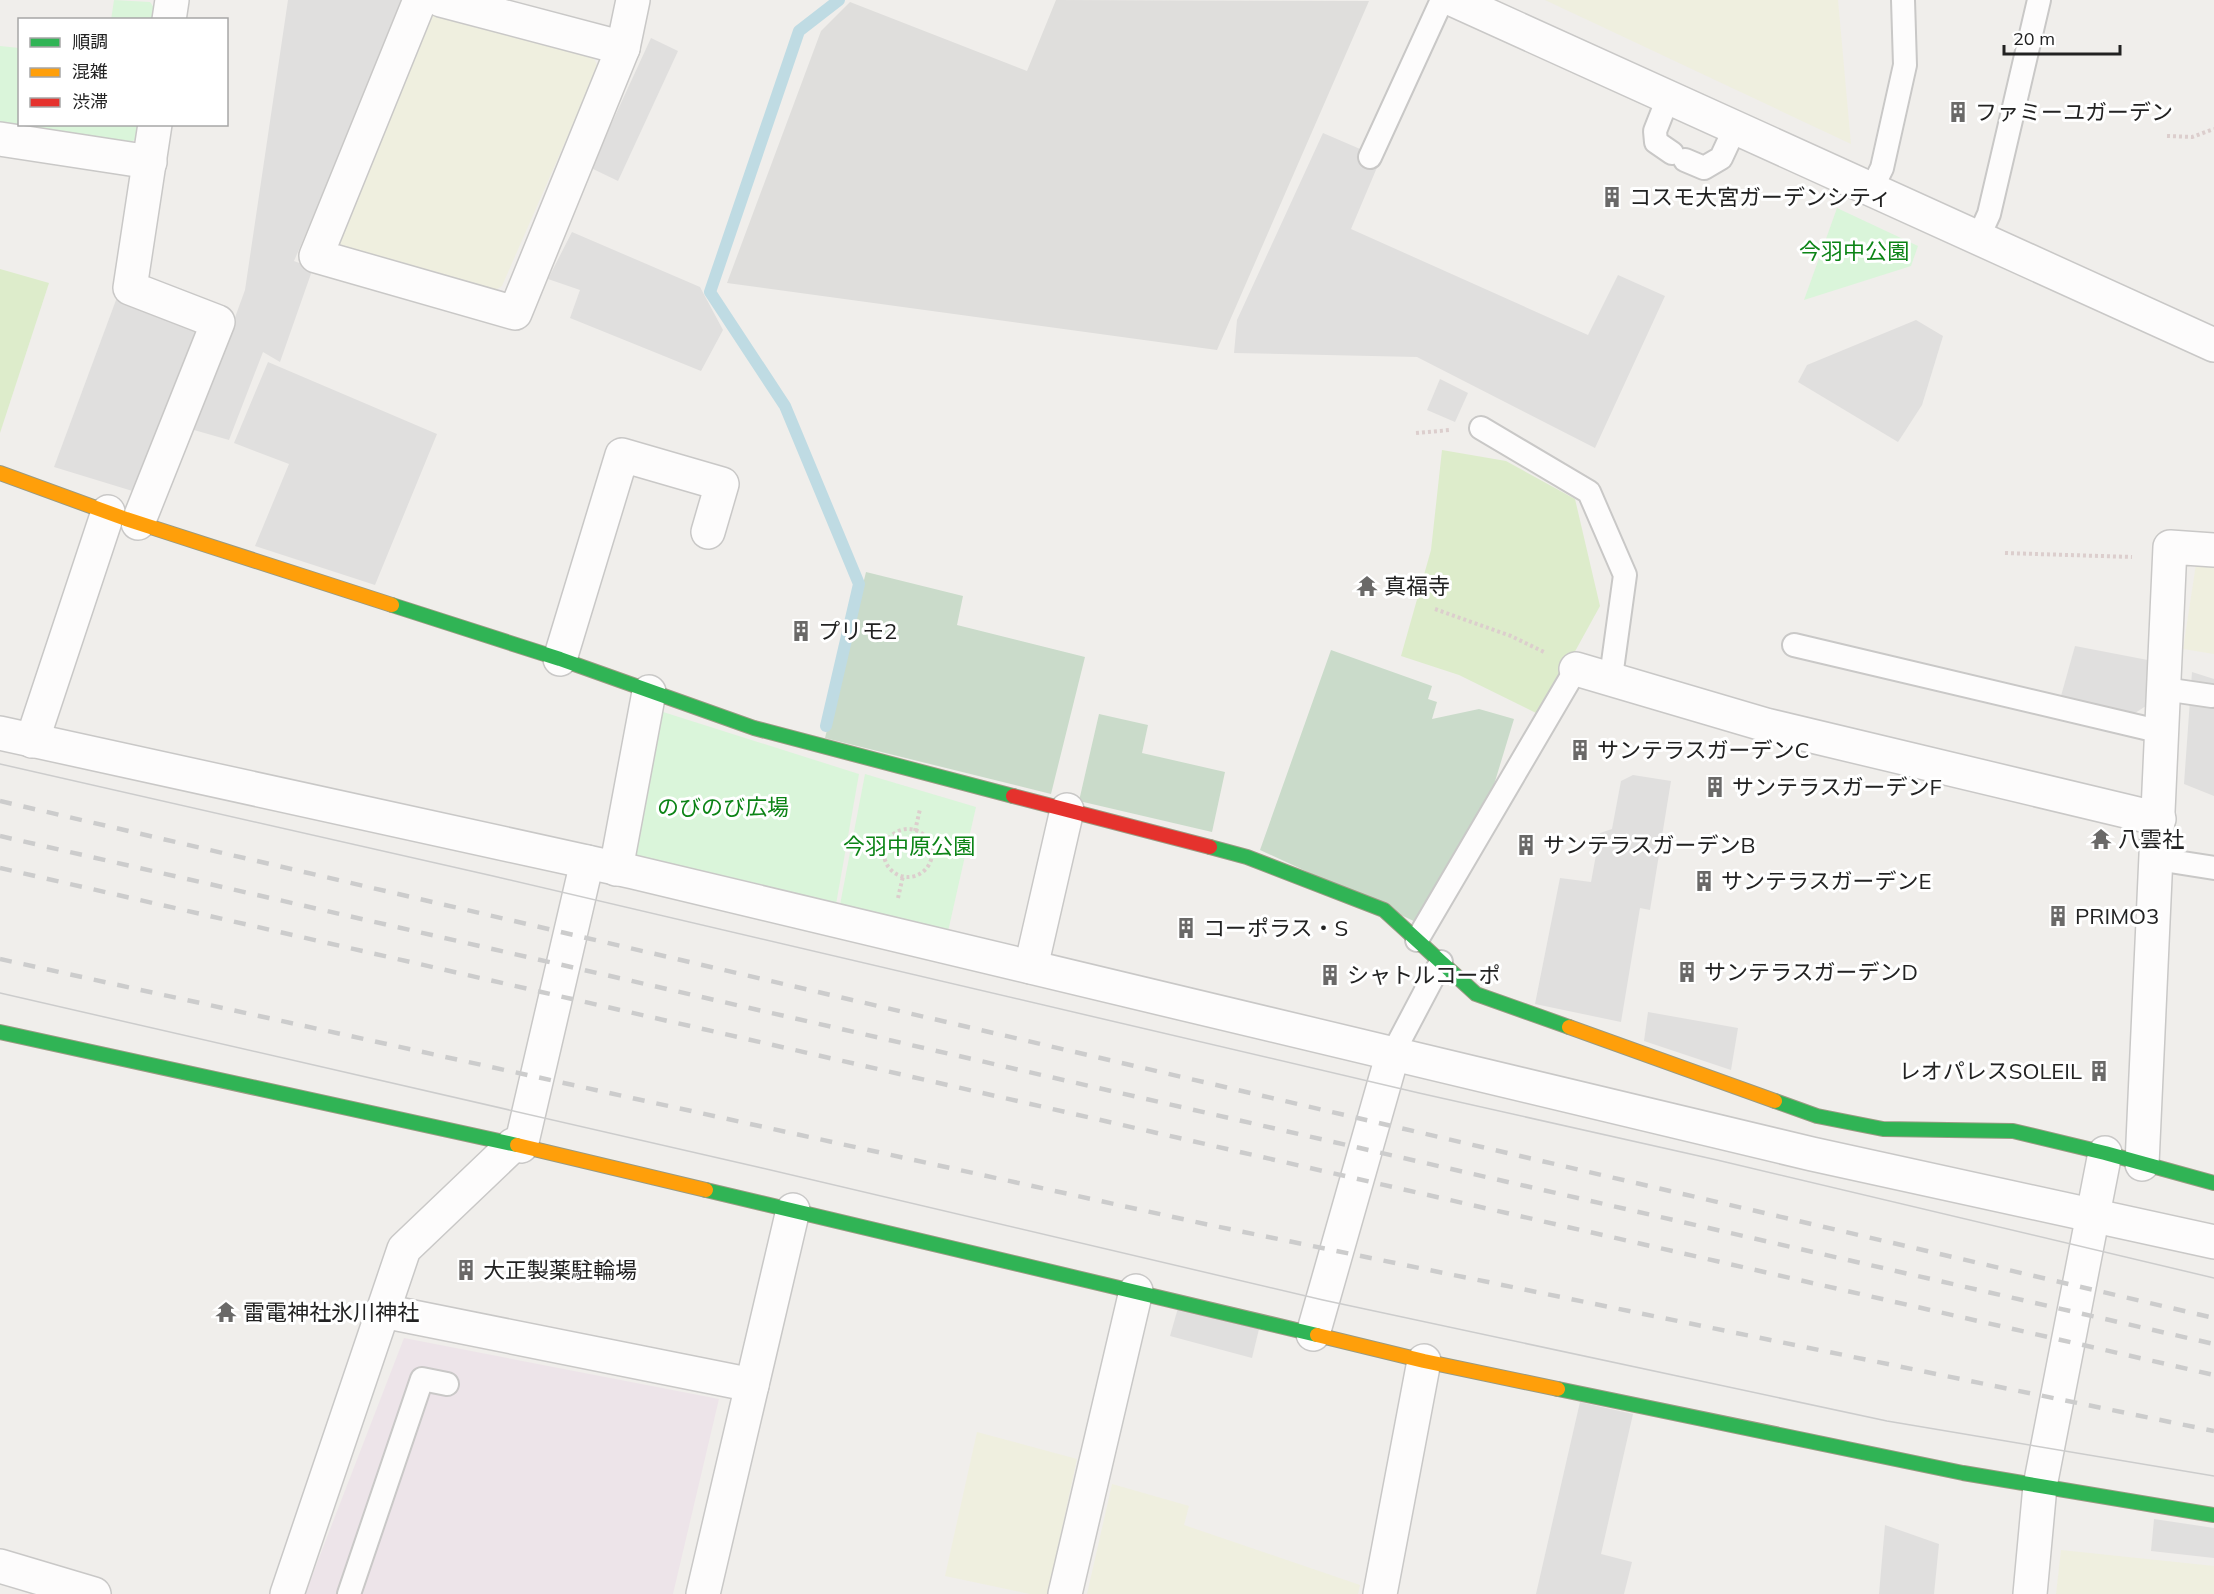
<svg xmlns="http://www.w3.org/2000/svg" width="2214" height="1594" font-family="Mulish,'Noto Sans JP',sans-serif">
	<rect width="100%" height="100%" fill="#f0eeeb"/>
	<path fill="#dfdedc" d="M 1056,0 L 1369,1 L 1217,350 L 727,283 L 821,31 L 850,2 L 1027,71 Z"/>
	<path fill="#ede4e9" d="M 404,1338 L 719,1399 L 673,1594 L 305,1594 Z"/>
	<g fill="#efefdf">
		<path d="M 1545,0 L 1838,0 L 1851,144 Z"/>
		<path d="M 434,11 L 589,48 L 598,67 L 502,286 L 489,294 L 330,241 L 420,20 Z"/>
		<path d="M 2196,564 L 2214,566 L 2214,654 L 2183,649 Z"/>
		<path d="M 977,1432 L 1077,1459 L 1048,1594 L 1030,1594 L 945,1576 Z"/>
		<path d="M 1112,1484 L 1189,1506 L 1184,1525 L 1360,1585 L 1358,1594 L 1087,1594 Z"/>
		<path d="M 2061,1550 L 2214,1566 L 2214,1594 L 2056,1594 Z"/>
	</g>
	<g fill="#ddeccb">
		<path d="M 0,269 L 49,283 L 0,433 Z"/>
		<path d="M 1442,450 L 1506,461 L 1575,499 L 1600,606 L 1540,715 L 1459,675 L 1401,656 L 1431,550 Z"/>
	</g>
	<g fill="#cadbca">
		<path d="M 866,572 L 963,596 L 957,625 L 1085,657 L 1051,794 L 825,738 Z"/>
		<path d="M 1331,650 L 1432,686 L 1428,699 L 1437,702 L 1432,719 L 1479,709 L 1514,719 L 1493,788 L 1418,923 L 1260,850 Z"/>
		<path d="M 1099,714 L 1148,725 L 1142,753 L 1225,772 L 1212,832 L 1079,801 Z"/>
	</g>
	<g fill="#daf5da">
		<path d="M 114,0 L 150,2 L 159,15 L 159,19 L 111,20 Z"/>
		<path d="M 0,46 L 19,48 L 20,124 L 140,125 L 138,137 L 128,145 L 0,126 Z"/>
		<path d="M 1837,208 L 1918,246 L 1911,266 L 1804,300 Z"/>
		<path d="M 660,711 L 859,774 L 835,910 L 631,861 Z"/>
		<path d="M 865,774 L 976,807 L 947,936 L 839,910 Z"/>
	</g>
	<g fill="#e0dfde">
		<path d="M 288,0 L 406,0 L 294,261 L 313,268 L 280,362 L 263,352 L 229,440 L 194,430 L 245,290 Z"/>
		<path d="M 651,38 L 678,51 L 618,181 L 591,168 Z"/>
		<path d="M 1323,133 L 1381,158 L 1351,229 L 1588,335 L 1618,275 L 1665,296 L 1595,448 L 1417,357 L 1234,353 L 1237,320 Z"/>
		<path d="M 572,232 L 700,287 L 723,330 L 701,371 L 570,318 L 580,290 L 548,279 Z"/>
		<path d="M 116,300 L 205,333 L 139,493 L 54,467 Z"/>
		<path d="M 1916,320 L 1943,336 L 1922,405 L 1898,442 L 1798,382 L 1807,365 Z"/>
		<path d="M 268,362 L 437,434 L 375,585 L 255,546 L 289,464 L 234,443 Z"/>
		<path d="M 1440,379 L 1468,393 L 1455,422 L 1427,410 Z"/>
		<path d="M 2075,646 L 2153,661 L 2149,704 L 2135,713 L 2061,696 Z"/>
		<path d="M 2192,672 L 2214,679 L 2214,796 L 2184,784 Z"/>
		<path d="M 1633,775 L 1671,781 L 1650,910 L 1640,908 L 1621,1022 L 1535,1004 L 1560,878 L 1591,882 L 1600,833 L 1612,829 L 1621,781 Z"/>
		<path d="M 1648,1012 L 1738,1028 L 1731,1070 L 1644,1041 Z"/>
		<path d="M 1178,1308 L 1259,1329 L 1252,1358 L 1170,1336 Z"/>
		<path d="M 1580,1402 L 1633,1414 L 1601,1554 L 1632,1562 L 1624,1594 L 1536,1594 Z"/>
		<path d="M 2154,1519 L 2214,1528 L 2214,1558 L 2151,1551 Z"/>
		<path d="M 1885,1525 L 1939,1544 L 1934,1594 L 1879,1594 Z"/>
	</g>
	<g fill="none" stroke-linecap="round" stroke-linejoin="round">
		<path stroke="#bfdbe3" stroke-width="12" d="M 826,726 L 859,584 L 785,406 L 710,292 L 799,31 L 839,0"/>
		<defs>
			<g id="lane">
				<path d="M 1668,98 L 1655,131 L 1656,142 L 1672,153"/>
				<path d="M 1370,157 L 1442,0"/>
				<path d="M 1685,160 L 1704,168 L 1721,158 L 1735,128"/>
				<path d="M 1871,190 L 1882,168 L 1905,65 L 1903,0"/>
				<path d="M 1978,238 L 1989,214 L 2039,0"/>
				<path d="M 1481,428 L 1589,492 L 1625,575 L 1611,677"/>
				<path d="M 1794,645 L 2162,732"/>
				<path d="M 2164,689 L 2212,696"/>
				<path d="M 2157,859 L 2214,868"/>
				<path d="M 1417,940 L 1576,669"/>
				<path d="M 1393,1053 L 1441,962"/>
				<path d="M 349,1594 L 422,1379 L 447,1384"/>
			</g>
			<g id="street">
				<path d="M 420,0 L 316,256 L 515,313 L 623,48 L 633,0"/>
				<path d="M 441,0 L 623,48"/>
				<path d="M 1454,0 L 2214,345"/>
				<path d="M 169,20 L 172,0"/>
				<path d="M 0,139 L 150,162"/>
				<path d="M 138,523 L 218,322 L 130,288 L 155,124"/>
				<path d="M 560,659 L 622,455 L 722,484 L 708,532"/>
				<path d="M 1576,669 L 1766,725 L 2159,819"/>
				<path d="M 0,733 L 633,872 L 1812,1154 L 2214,1242"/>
				<path d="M 32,741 L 108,512"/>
				<path d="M 616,869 L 649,692"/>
				<path d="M 1031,967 L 1067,810"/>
				<path d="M 521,1146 L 587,862"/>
				<path d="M 2142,1164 L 2170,547 L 2214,550"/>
				<path d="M 383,1311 L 752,1385"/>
				<path d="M 1313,1334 L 1393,1053"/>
				<path d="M 0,1566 L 94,1594"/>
				<path d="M 287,1594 L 404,1249 L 513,1145"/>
				<path d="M 703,1594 L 793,1210"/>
				<path d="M 1065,1594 L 1136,1291"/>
				<path d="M 1380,1594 L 1424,1361"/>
				<path d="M 2030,1594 L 2040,1486 L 2105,1153"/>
			</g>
			<g id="fast">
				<path d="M 392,605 L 560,659 L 754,728 L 1013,796"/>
				<path d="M 1210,847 L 1247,857 L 1384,910 L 1476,994 L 1569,1027"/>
				<path d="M 0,1032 L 517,1145"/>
				<path d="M 1775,1101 L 1817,1116 L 1883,1129 L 2013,1131 L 2105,1153 L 2214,1183"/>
				<path d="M 706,1190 L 1317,1335"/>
				<path d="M 1558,1389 L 1963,1473 L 2214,1515"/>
			</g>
			<g id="slow">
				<path d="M 0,473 L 126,519 L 392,605"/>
				<path d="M 1569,1027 L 1775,1101"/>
				<path d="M 517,1145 L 706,1190"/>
				<path d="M 1317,1335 L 1424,1361 L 1558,1389"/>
			</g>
			<path id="jam" d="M 1013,796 L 1210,847"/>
		</defs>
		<use href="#lane" stroke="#c9c8c7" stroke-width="26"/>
		<use href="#street" stroke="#c9c8c7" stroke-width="36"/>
		<use href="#fast" stroke="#999a82" stroke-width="16"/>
		<use href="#slow" stroke="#999a82" stroke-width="16"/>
		<use href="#jam" stroke="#999a82" stroke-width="16"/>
		<g stroke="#dccecd" stroke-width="4" stroke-dasharray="3 3" stroke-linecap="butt">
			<path d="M 2167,136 L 2192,137 L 2214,129"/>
			<path d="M 1416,433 L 1450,430"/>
			<path d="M 2005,553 L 2132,557"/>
			<path d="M 1435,609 L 1511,636 L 1546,653"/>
			<circle cx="908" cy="853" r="24"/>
			<path d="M 915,831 L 920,809"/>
			<path d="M 898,898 L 903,876"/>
		</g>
		<use href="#lane" stroke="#fdfcfc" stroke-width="22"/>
		<use href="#street" stroke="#fdfcfc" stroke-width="33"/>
		<use href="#fast" stroke="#30b455" stroke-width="14"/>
		<use href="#slow" stroke="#ff9f0a" stroke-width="14"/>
		<use href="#jam" stroke="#e5322d" stroke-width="14"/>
		<g stroke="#ccc" stroke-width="1.5">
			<path d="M 0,764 L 493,876 L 1419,1093 L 1717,1160 L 2214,1278"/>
			<path d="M 0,993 L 762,1168 L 1323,1300 L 1887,1421 L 2214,1476"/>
		</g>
		<g stroke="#ccc" stroke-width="4.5" stroke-dasharray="12 12" stroke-linecap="butt">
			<path d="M 0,801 L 2214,1318"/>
			<path d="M 0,836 L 2214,1344"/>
			<path d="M 0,868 L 2214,1375"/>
			<path d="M 0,959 L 1205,1224 L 2214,1431"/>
		</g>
	</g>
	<defs>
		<symbol id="building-bare" viewBox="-9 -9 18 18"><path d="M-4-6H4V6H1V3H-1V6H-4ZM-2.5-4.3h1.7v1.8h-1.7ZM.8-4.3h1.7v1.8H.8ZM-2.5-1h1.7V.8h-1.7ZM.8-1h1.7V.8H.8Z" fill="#6a6968" stroke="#fff" stroke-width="2.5" paint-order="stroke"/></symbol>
		<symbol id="temple-bare" viewBox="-9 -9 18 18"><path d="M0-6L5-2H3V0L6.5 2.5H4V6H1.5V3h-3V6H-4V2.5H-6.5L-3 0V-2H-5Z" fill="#6a6968" stroke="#fff" stroke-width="2.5" paint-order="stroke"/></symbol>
	</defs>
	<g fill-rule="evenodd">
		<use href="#building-bare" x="1943" y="97" width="30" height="30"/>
		<use href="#building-bare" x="1597" y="182" width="30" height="30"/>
		<use href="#temple-bare" x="1352" y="571" width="30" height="30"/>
		<use href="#building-bare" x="786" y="616" width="30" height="30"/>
		<use href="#building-bare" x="1565" y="735" width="30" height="30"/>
		<use href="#building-bare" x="1700" y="772" width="30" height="30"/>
		<use href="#temple-bare" x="2086" y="824" width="30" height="30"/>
		<use href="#building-bare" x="1511" y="830" width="30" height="30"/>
		<use href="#building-bare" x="1689" y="866" width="30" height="30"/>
		<use href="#building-bare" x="2043" y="901" width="30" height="30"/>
		<use href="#building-bare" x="1171" y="913" width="30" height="30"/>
		<use href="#building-bare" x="1672" y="957" width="30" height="30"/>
		<use href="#building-bare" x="1315" y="960" width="30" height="30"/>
		<use href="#building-bare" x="2084" y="1056" width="30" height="30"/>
		<use href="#building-bare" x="451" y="1255" width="30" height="30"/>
		<use href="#temple-bare" x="211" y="1297" width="30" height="30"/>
	</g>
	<g text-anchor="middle" stroke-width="6" stroke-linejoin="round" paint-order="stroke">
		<g font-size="22" fill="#222" stroke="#fff" text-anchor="start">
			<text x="1975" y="120">ファミーユガーデン</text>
			<text x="1629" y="205">コスモ大宮ガーデンシティ</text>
			<text x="1384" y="594">真福寺</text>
			<text x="818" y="639">プリモ2</text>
			<text x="1597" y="758">サンテラスガーデンC</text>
			<text x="1732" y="795">サンテラスガーデンF</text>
			<text x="2118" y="847">八雲社</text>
			<text x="1543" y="853">サンテラスガーデンB</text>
			<text x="1721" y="889">サンテラスガーデンE</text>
			<text x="2075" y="924">PRIMO3</text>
			<text x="1203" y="936">コーポラス・S</text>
			<text x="1704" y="980">サンテラスガーデンD</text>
			<text x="1347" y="983">シャトルコーポ</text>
			<text x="2082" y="1079" text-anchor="end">レオパレスSOLEIL</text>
			<text x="483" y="1278">大正製薬駐輪場</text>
			<text x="243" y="1320">雷電神社氷川神社</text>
		</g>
		<g font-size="22" fill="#0c8416" stroke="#fff">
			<text x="1854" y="259">今羽中公園</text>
			<text x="723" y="815">のびのび広場</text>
			<text x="909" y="854">今羽中原公園</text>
		</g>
	</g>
	<rect x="18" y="18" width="210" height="108" fill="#ffffff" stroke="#a7a7a7" stroke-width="1.5"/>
	<rect x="30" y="38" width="30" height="9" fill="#30b455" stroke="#a7a7a7" stroke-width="1.5"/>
	<text x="72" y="48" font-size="18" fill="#222222">順調</text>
	<rect x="30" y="68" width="30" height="9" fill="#ff9f0a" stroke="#a7a7a7" stroke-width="1.5"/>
	<text x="72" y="78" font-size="18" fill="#222222">混雑</text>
	<rect x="30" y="98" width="30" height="9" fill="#e5322d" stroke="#a7a7a7" stroke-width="1.5"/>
	<text x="72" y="108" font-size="18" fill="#222222">渋滞</text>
	<path d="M2004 45v9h116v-9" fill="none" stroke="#222222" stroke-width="3"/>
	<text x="2013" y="45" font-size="18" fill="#222222" stroke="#ffffff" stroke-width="4.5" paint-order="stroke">20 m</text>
</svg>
